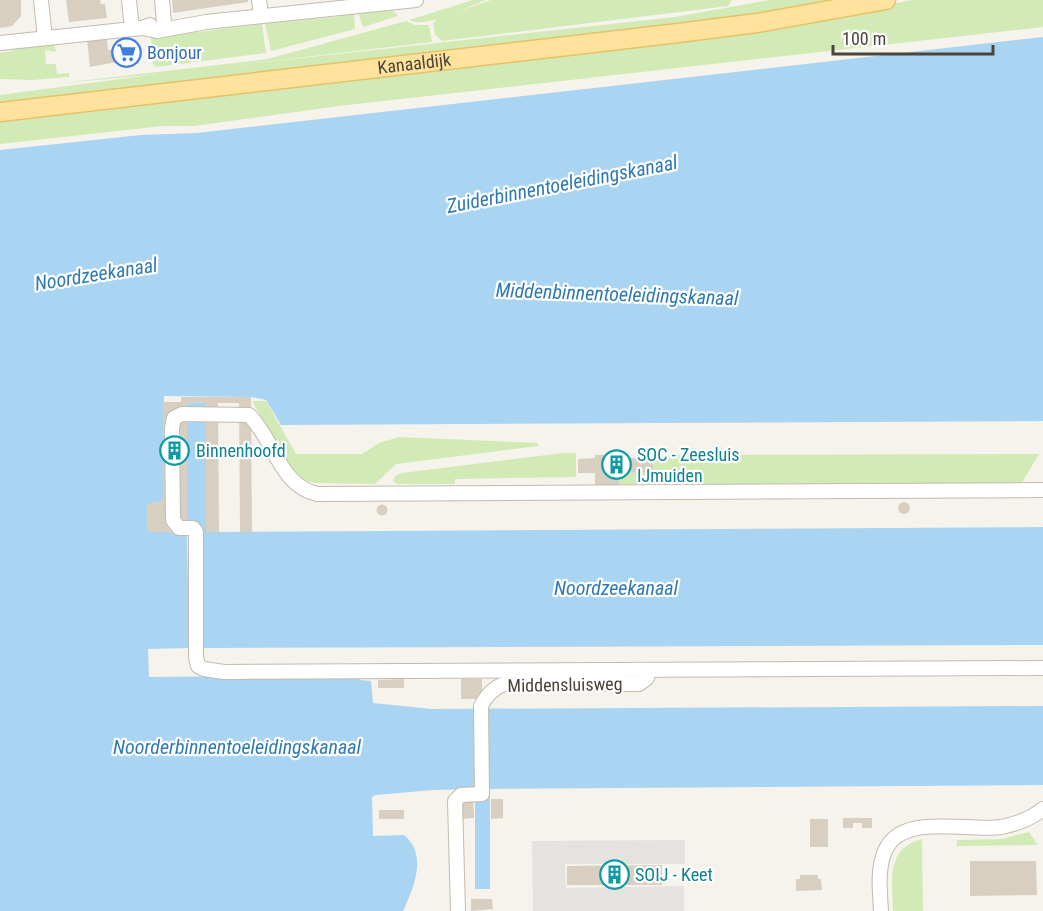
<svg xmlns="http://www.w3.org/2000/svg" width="1043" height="911" font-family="'Roboto Condensed',sans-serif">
	<rect width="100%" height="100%" fill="#f6f3ec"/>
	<g fill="#d2eab5">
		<path d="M 473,0 L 486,0 C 467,7 425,29 409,20 Z"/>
		<path d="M 491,0 L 732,0 L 728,6 L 442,41 L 435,35 L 433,23 L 437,19 Z"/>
		<path d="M 770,0 L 831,0 L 757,16 L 0,106 L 0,95 L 158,74 L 54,84 L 268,59 L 406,21 L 415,25 L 429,25 L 432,42 L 219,67 L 675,17 Z"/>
		<path d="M 912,0 L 1043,0 L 1043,27 L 339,106 L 194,126 L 163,126 L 0,144 L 0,119 L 810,20 Z"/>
		<path d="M 354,11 L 355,29 L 271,51 L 265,23 L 336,17 Z"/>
		<path d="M 368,11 L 393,11 L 398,16 L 363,27 L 358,12 Z"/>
		<path d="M 262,24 L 266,53 L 156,67 L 153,64 L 151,36 L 192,28 L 197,32 Z"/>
		<path d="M 54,43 L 56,52 L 45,50 L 46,64 L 56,64 L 57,74 L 69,73 L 69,77 L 32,80 L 0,79 L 0,53 L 12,51 L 15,46 Z"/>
		<path d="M 252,401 L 266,401 L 296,454 L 362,454 L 379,443 L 399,437 L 538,443 L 538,446 L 396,464 L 375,484 L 315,483 L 303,480 L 292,470 Z"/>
		<path d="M 563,453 L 576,453 L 576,477 L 455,479 L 455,484 L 397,484 L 393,481 L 395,476 L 402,473 Z"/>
		<path d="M 1039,454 L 1020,486 L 614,484 L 614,480 L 620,479 L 620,472 L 652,472 L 652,455 Z"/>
		<path d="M 1029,832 L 1038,845 L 957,846 L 957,840 L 1002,839 Z"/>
		<path d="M 922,839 L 923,911 L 893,911 C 893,880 885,849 922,839 Z"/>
	</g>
	<path fill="#e5e3e0" d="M 685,840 L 685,864 L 565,864 L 566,888 L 684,886 L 684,911 L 533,911 L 532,841 Z"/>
	<path fill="#a9d4f2" d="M 1043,37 L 1043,421 L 281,425 L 266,400 L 251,397 L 164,396 L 163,500 L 147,505 L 147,531 L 187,532 L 187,403 L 206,402 L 207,532 L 1043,527 L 1043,645 L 204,648 L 203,532 L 187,533 L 189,648 L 148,649 L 149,677 L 360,675 L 360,680 L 371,681 L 373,703 L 432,709 L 1043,706 L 1043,785 L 490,789 L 490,889 L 475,889 L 475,789 L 433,790 L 376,795 L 372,797 L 373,836 L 404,835 C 428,855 414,887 403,911 L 0,911 L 0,150 L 141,135 L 197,133 Z"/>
	<g fill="#d8cfc1">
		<path d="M 0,0 L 21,0 L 21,16 L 12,26 L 0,28 Z"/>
		<path d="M 66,0 L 100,0 L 101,4 L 105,4 L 107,18 L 69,22 Z"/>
		<path d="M 172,0 L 248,0 L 248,2 L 173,13 Z"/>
		<path d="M 107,38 L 108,50 L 137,47 L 139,64 L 122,65 L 122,61 L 90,67 L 87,40 Z"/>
		<path d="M 181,397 L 251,397 L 252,532 L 240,532 L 239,403 L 218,403 L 219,532 L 206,532 L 206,402 L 187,403 L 187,532 L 147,532 L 147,505 L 163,500 L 163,402 L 181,402 Z"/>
		<path d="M 595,455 L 619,455 L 619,458 L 653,458 L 653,472 L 619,473 L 619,485 L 595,486 L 595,473 L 578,473 L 578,459 L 595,458 Z"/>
		<circle cx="904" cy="508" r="6"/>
		<circle cx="382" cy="510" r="5.5"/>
		<path d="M 404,679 L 404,688 L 378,688 L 378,680 Z"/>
		<rect x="461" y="679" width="21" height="20"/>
		<path d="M 461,799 L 473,799 L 474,818 L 462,819 Z"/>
		<path d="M 491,799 L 503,799 L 503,818 L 491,819 Z"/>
		<rect x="379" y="810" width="25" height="9"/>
		<path d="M 843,818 L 872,818 L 872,828 L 862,828 L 862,823 L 853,823 L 853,828 L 843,828 Z"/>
		<rect x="810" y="819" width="18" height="28"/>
		<path d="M 970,861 L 1036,861 L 1037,895 L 970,896 Z"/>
		<path d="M 662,865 L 662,885 L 567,885 L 567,866 Z"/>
		<path d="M 800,875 L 818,875 L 818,879 L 821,879 L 822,890 L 796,891 L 796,879 L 800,879 Z"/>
		<path d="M 471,899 L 492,899 L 493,909 L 471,911 Z"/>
	</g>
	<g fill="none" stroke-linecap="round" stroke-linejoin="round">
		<defs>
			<g id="minor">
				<path d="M 41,0 L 45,38"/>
				<path d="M 129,0 L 132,29"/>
				<path d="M 162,0 L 164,23"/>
				<path d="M 259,0 L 261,16"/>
				<path d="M 142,28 L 157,31 L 206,22 L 416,0"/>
				<path d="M 0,43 L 142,28 L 150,25"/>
				<path d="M 1043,490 L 317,494 C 279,485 275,441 249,415 L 182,414 L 174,418 L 172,428 L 173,520 L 179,528 L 193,528 L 196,532 L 196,657 L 198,666 L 204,669 L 224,672 L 1043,668"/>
				<path d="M 458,911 L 455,801 L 461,795 L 482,794 L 481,706 C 486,696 493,688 504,684 L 639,684 L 647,678 L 649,670"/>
				<path d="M 881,911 C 880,892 877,869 885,851 C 901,812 967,832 1001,827 C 1017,824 1030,819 1043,809"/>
			</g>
			<g id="major">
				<path id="s1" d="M 0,112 L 670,34 L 757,23 L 886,0"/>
			</g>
		</defs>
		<use href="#minor" stroke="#c2bbae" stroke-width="16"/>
		<use href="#major" stroke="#e6c16a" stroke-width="21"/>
		<use href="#minor" stroke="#fff" stroke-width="14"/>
		<use href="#major" stroke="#ffe39c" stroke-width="18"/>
	</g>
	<defs>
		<symbol id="supermarket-ring" viewBox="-11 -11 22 22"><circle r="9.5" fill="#fff" stroke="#3f7fe0" stroke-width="1.5"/><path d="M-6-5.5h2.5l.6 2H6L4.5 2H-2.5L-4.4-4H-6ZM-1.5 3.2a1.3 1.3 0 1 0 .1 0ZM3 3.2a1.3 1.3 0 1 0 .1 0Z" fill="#3f7fe0"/></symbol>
		<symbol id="building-ring" viewBox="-11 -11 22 22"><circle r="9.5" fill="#fff" stroke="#0f9aa8" stroke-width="1.5"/><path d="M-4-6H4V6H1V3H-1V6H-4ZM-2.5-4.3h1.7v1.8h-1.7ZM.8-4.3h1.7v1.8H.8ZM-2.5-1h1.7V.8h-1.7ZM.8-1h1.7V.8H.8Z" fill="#0f9aa8"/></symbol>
	</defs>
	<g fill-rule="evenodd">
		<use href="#supermarket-ring" x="110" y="36" width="33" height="33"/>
		<use href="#building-ring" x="158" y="434" width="33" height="33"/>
		<use href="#building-ring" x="600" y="448" width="33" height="33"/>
		<use href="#building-ring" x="598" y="858" width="33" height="33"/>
	</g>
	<g text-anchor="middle" stroke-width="4.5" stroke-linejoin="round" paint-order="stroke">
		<g font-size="18" fill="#366cbe" stroke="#fff" text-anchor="start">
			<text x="147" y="59">Bonjour</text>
		</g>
		<g font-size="18" fill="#4b4439" stroke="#fff">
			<text dy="6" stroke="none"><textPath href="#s1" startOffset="417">Kanaaldijk</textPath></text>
			<text transform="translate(565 685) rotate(-1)" y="6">Middensluisweg</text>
		</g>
		<g font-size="18" fill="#0d838f" stroke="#fff" text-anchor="start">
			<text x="196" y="457">Binnenhoofd</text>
			<text x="637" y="461">SOC - Zeesluis<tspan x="637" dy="21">IJmuiden</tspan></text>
			<text x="635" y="881">SOIJ - Keet</text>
		</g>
		<g font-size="20" font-style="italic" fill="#2e7ab2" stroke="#fff">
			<text transform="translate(562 184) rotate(-11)" y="7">Zuiderbinnentoeleidingskanaal</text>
			<text transform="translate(96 274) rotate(-9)" y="7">Noordzeekanaal</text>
			<text transform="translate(617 294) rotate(2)" y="7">Middenbinnentoeleidingskanaal</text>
			<text x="616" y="595">Noordzeekanaal</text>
			<text x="237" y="754">Noorderbinnentoeleidingskanaal</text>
		</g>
	</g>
	<path d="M833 45v9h160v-9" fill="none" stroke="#4b4439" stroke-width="3"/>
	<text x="842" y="45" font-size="18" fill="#4b4439" stroke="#ffffff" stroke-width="4.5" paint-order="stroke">100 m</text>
</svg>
